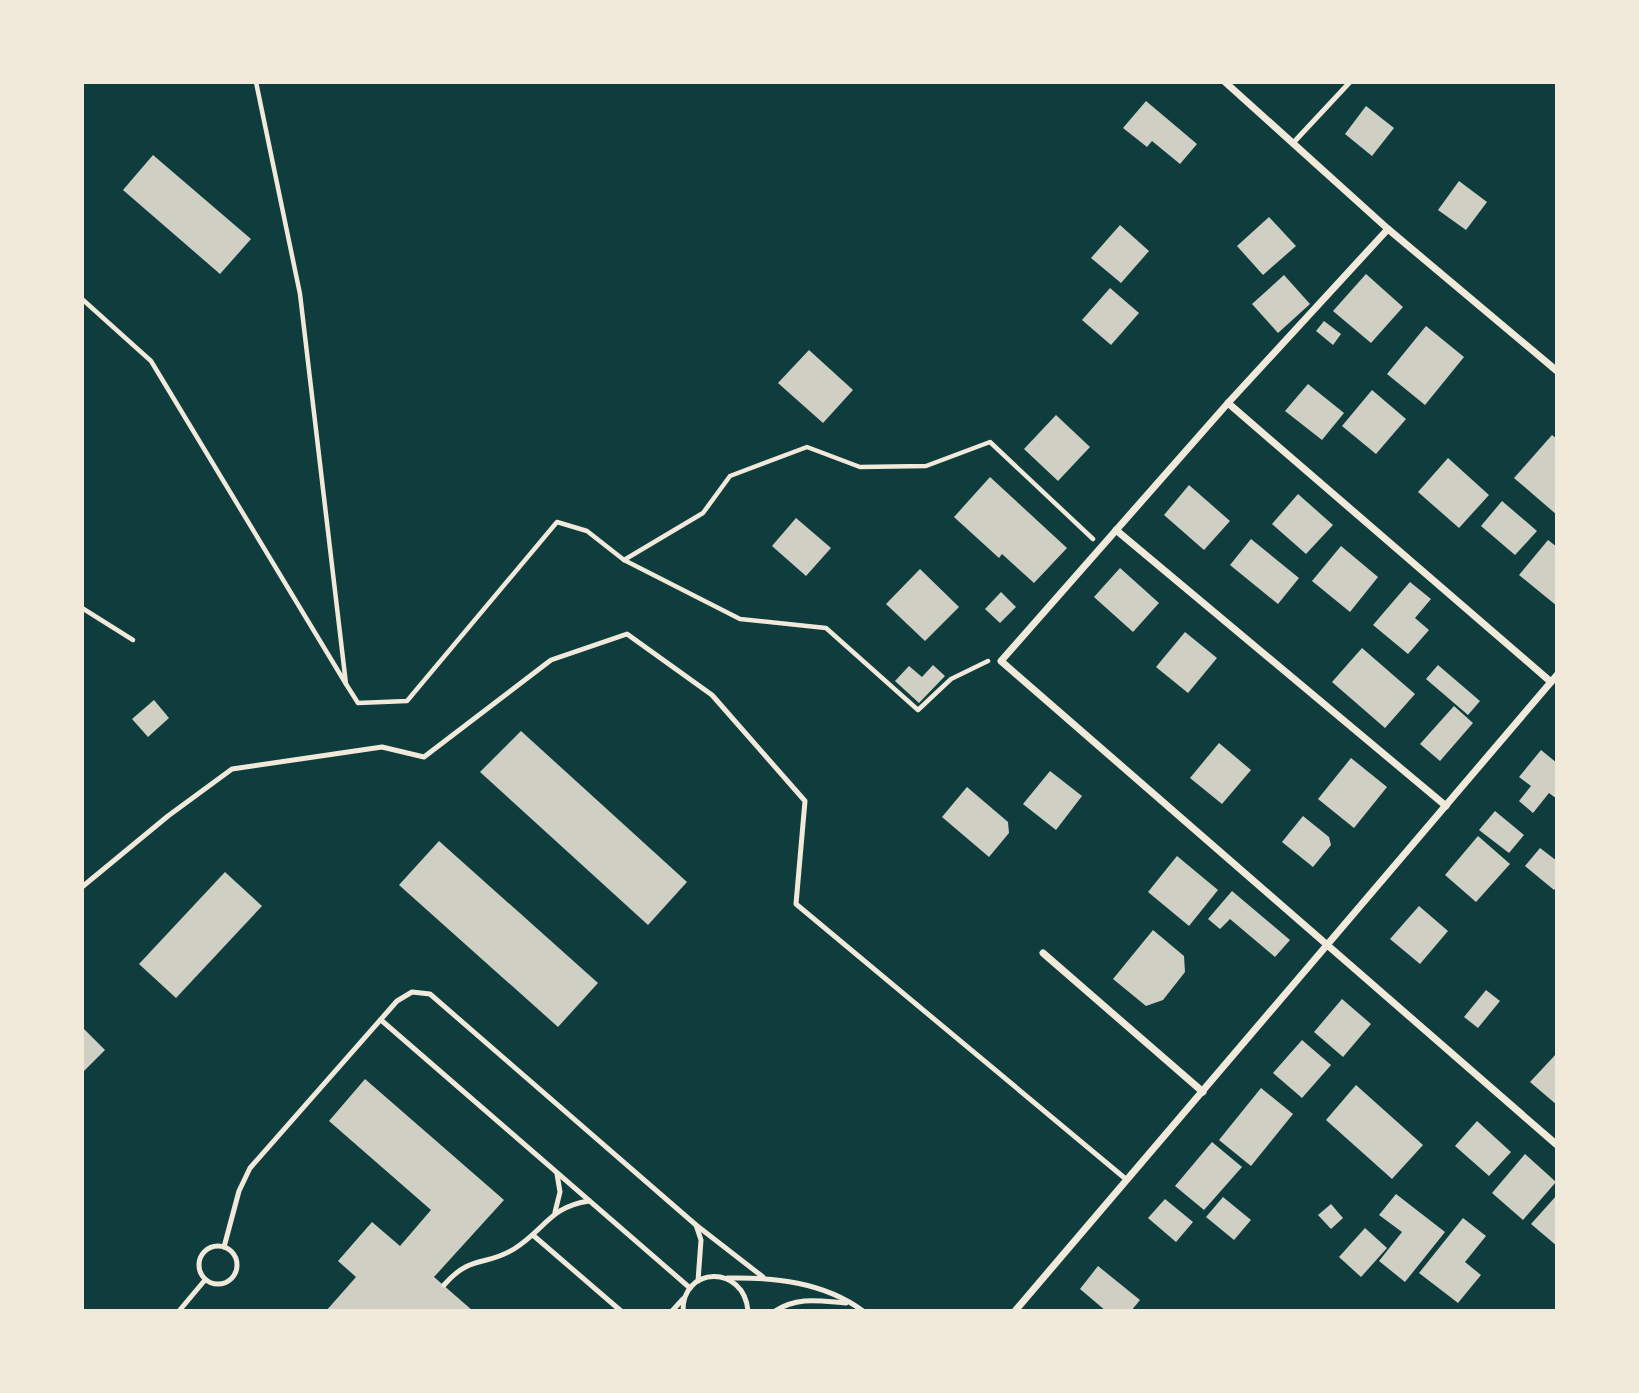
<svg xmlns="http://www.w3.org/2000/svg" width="1639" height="1393" font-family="'Open Sans',sans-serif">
	<rect width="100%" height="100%" fill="#0f3d3e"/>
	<g fill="#cfcfc3">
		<path d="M 1146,101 L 1197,144 L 1180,164 L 1152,141 L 1147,147 L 1123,128 Z"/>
		<path d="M 1366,106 L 1394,128 L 1372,156 L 1345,134 Z"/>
		<path d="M 153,155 L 251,239 L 220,274 L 123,190 Z"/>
		<path d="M 1459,181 L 1487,202 L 1466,230 L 1438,210 Z"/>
		<path d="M 1269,217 L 1296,246 L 1263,275 L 1237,246 Z"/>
		<path d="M 1120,225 L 1149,251 L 1121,283 L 1091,258 Z"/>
		<path d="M 1366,274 L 1403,307 L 1371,343 L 1333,311 Z"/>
		<path d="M 1284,275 L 1310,304 L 1278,333 L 1252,304 Z"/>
		<path d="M 1110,288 L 1139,313 L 1111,345 L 1082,320 Z"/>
		<path d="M 1324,321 L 1341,334 L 1333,345 L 1316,331 Z"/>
		<path d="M 1426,326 L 1464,357 L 1425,405 L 1387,374 Z"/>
		<path d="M 809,350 L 853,390 L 823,423 L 778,383 Z"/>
		<path d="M 1308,384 L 1344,413 L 1322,440 L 1285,411 Z"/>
		<path d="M 1372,390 L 1406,419 L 1376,454 L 1342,426 Z"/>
		<path d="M 1056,415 L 1090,447 L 1058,481 L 1024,449 Z"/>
		<path d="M 1552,435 L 1557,439 L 1557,515 L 1514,478 Z"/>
		<path d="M 1448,458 L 1489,495 L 1459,528 L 1418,492 Z"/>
		<path d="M 990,477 L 1067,548 L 1034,583 L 1002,554 L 999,558 L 954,517 Z"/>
		<path d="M 1189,485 L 1230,521 L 1204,550 L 1164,515 Z"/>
		<path d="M 1298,494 L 1333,525 L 1306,554 L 1272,524 Z"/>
		<path d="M 1502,501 L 1537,531 L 1515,555 L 1481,526 Z"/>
		<path d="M 796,518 L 831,548 L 806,576 L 772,546 Z"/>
		<path d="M 1251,539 L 1299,578 L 1278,604 L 1230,565 Z"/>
		<path d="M 1548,540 L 1557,547 L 1557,606 L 1519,575 Z"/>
		<path d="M 1341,546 L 1378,577 L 1350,612 L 1312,581 Z"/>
		<path d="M 1120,568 L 1159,603 L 1133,632 L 1094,597 Z"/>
		<path d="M 920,569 L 959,607 L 925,641 L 886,604 Z"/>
		<path d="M 1410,582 L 1431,599 L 1415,618 L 1429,630 L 1408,654 L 1373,625 Z"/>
		<path d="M 1001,592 L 1016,607 L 1000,623 L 985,609 Z"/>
		<path d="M 1185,632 L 1217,658 L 1188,693 L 1156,667 Z"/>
		<path d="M 1362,648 L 1415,694 L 1385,728 L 1332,682 Z"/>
		<path d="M 933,665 L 945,676 L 919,703 L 895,681 L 909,666 L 922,677 Z"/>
		<path d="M 1438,665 L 1480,701 L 1468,715 L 1426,679 Z"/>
		<path d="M 154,700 L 169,718 L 148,737 L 132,719 Z"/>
		<path d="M 1454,706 L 1473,723 L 1440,761 L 1420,744 Z"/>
		<path d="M 521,731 L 687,882 L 648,925 L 480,772 Z"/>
		<path d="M 1219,743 L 1251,770 L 1222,804 L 1190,778 Z"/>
		<path d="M 1541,750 L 1557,763 L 1557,799 L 1549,793 L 1533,813 L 1519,801 L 1531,786 L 1519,777 Z"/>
		<path d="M 1351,758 L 1387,787 L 1354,828 L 1318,799 Z"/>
		<path d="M 1050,771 L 1082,796 L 1056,830 L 1023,804 Z"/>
		<path d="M 967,787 L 1008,822 L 1009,833 L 989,857 L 942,817 Z"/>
		<path d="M 1495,811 L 1524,835 L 1509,853 L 1479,830 Z"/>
		<path d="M 1303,816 L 1329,837 L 1331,845 L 1313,867 L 1282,842 Z"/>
		<path d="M 1478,836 L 1510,864 L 1476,902 L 1445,875 Z"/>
		<path d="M 439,841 L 598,983 L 558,1027 L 399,885 Z"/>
		<path d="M 1540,848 L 1557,861 L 1557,886 L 1554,890 L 1525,866 Z"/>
		<path d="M 1177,856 L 1218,890 L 1189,926 L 1148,892 Z"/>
		<path d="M 225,872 L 262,906 L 176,998 L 139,964 Z"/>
		<path d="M 1232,891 L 1290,940 L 1275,957 L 1230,919 L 1220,929 L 1208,919 Z"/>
		<path d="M 1419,906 L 1448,931 L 1420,964 L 1390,939 Z"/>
		<path d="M 1153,930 L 1184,956 L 1185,972 L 1163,1000 L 1146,1006 L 1113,979 Z"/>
		<path d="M 1486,990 L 1500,1001 L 1478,1028 L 1464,1017 Z"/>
		<path d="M 1342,999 L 1371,1024 L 1343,1057 L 1314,1032 Z"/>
		<path d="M 82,1027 L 105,1050 L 82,1073 Z"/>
		<path d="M 1302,1040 L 1331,1065 L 1302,1098 L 1273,1073 Z"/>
		<path d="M 1557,1053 L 1557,1105 L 1530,1082 Z"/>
		<path d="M 365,1079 L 504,1200 L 434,1277 L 473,1311 L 326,1311 L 356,1277 L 338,1261 L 372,1222 L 400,1246 L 431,1210 L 329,1121 Z"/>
		<path d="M 1356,1085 L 1423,1145 L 1392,1179 L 1326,1120 Z"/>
		<path d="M 1261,1088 L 1293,1114 L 1251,1166 L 1219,1140 Z"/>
		<path d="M 1477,1121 L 1511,1152 L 1489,1176 L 1455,1146 Z"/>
		<path d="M 1212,1142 L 1242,1167 L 1204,1210 L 1175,1186 Z"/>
		<path d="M 1525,1154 L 1556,1182 L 1523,1220 L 1492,1193 Z"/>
		<path d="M 1396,1194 L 1445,1232 L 1405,1282 L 1379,1261 L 1402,1232 L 1379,1215 Z"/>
		<path d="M 1557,1195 L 1557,1246 L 1531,1224 Z"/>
		<path d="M 1223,1197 L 1251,1220 L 1234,1240 L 1206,1217 Z"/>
		<path d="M 1165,1199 L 1193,1222 L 1176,1242 L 1148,1218 Z"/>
		<path d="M 1331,1204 L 1343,1218 L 1331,1229 L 1318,1215 Z"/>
		<path d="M 1463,1218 L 1486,1236 L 1465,1262 L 1481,1275 L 1458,1303 L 1419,1273 Z"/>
		<path d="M 1365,1228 L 1387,1248 L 1361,1277 L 1339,1257 Z"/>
		<path d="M 1098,1266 L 1140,1300 L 1131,1311 L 1106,1311 L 1080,1289 Z"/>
	</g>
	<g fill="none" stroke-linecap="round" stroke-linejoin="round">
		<g stroke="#f1e9da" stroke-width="4.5">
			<path d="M 82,299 L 151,361 L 346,684 L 300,294 L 256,82"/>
			<path d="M 624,560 L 740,619 L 826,628 L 918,710 L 951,679 L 988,661"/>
			<path d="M 82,608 L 133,640"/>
			<path d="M 346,684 L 358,703 L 407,701 L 557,522 L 587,531 L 624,560 L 703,513 L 730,476 L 807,447 L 860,467 L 926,466 L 990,442 L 1093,539"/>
		</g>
		<g stroke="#f1e9da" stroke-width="5">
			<path d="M 1294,142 L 1350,82"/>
			<path d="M 82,887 L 168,816 L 232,769 L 382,747 L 424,757 L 551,660 L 627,634 L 712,695 L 805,801 L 796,904 L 1127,1180"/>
			<path d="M 381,1020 L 690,1288"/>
			<path d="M 555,1212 L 560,1192 L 557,1174"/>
			<path d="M 696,1225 L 763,1277"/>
			<path d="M 534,1236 L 621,1311"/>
			<circle cx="218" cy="1265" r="19"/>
			<path d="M 224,1247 L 239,1191 L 250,1168 L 397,1001 L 412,992 L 430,994 L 696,1225 L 701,1240 L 698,1281"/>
			<path d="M 727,1278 C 773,1277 824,1282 863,1311"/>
			<path d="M 444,1285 C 471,1254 485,1267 514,1249 C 546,1229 549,1207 589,1201"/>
			<path d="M 179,1311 L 205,1280"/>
			<path d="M 672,1311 L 683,1299"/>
			<path d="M 683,1311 C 682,1266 744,1264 748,1311"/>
			<path d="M 775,1311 C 798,1296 820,1301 846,1303"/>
		</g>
		<g stroke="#f1e9da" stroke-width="7">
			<path d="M 1225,82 L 1388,229 L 1557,371"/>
			<path d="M 1388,229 L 1228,403 L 1001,661 L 1557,1145"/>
			<path d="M 1228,403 L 1551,682"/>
			<path d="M 1116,530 L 1446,806"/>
			<path d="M 1043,953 L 1203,1092"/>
			<path d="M 1015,1311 L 1557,675"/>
		</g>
	</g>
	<rect width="1639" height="1393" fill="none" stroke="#f1e9da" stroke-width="168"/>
</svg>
